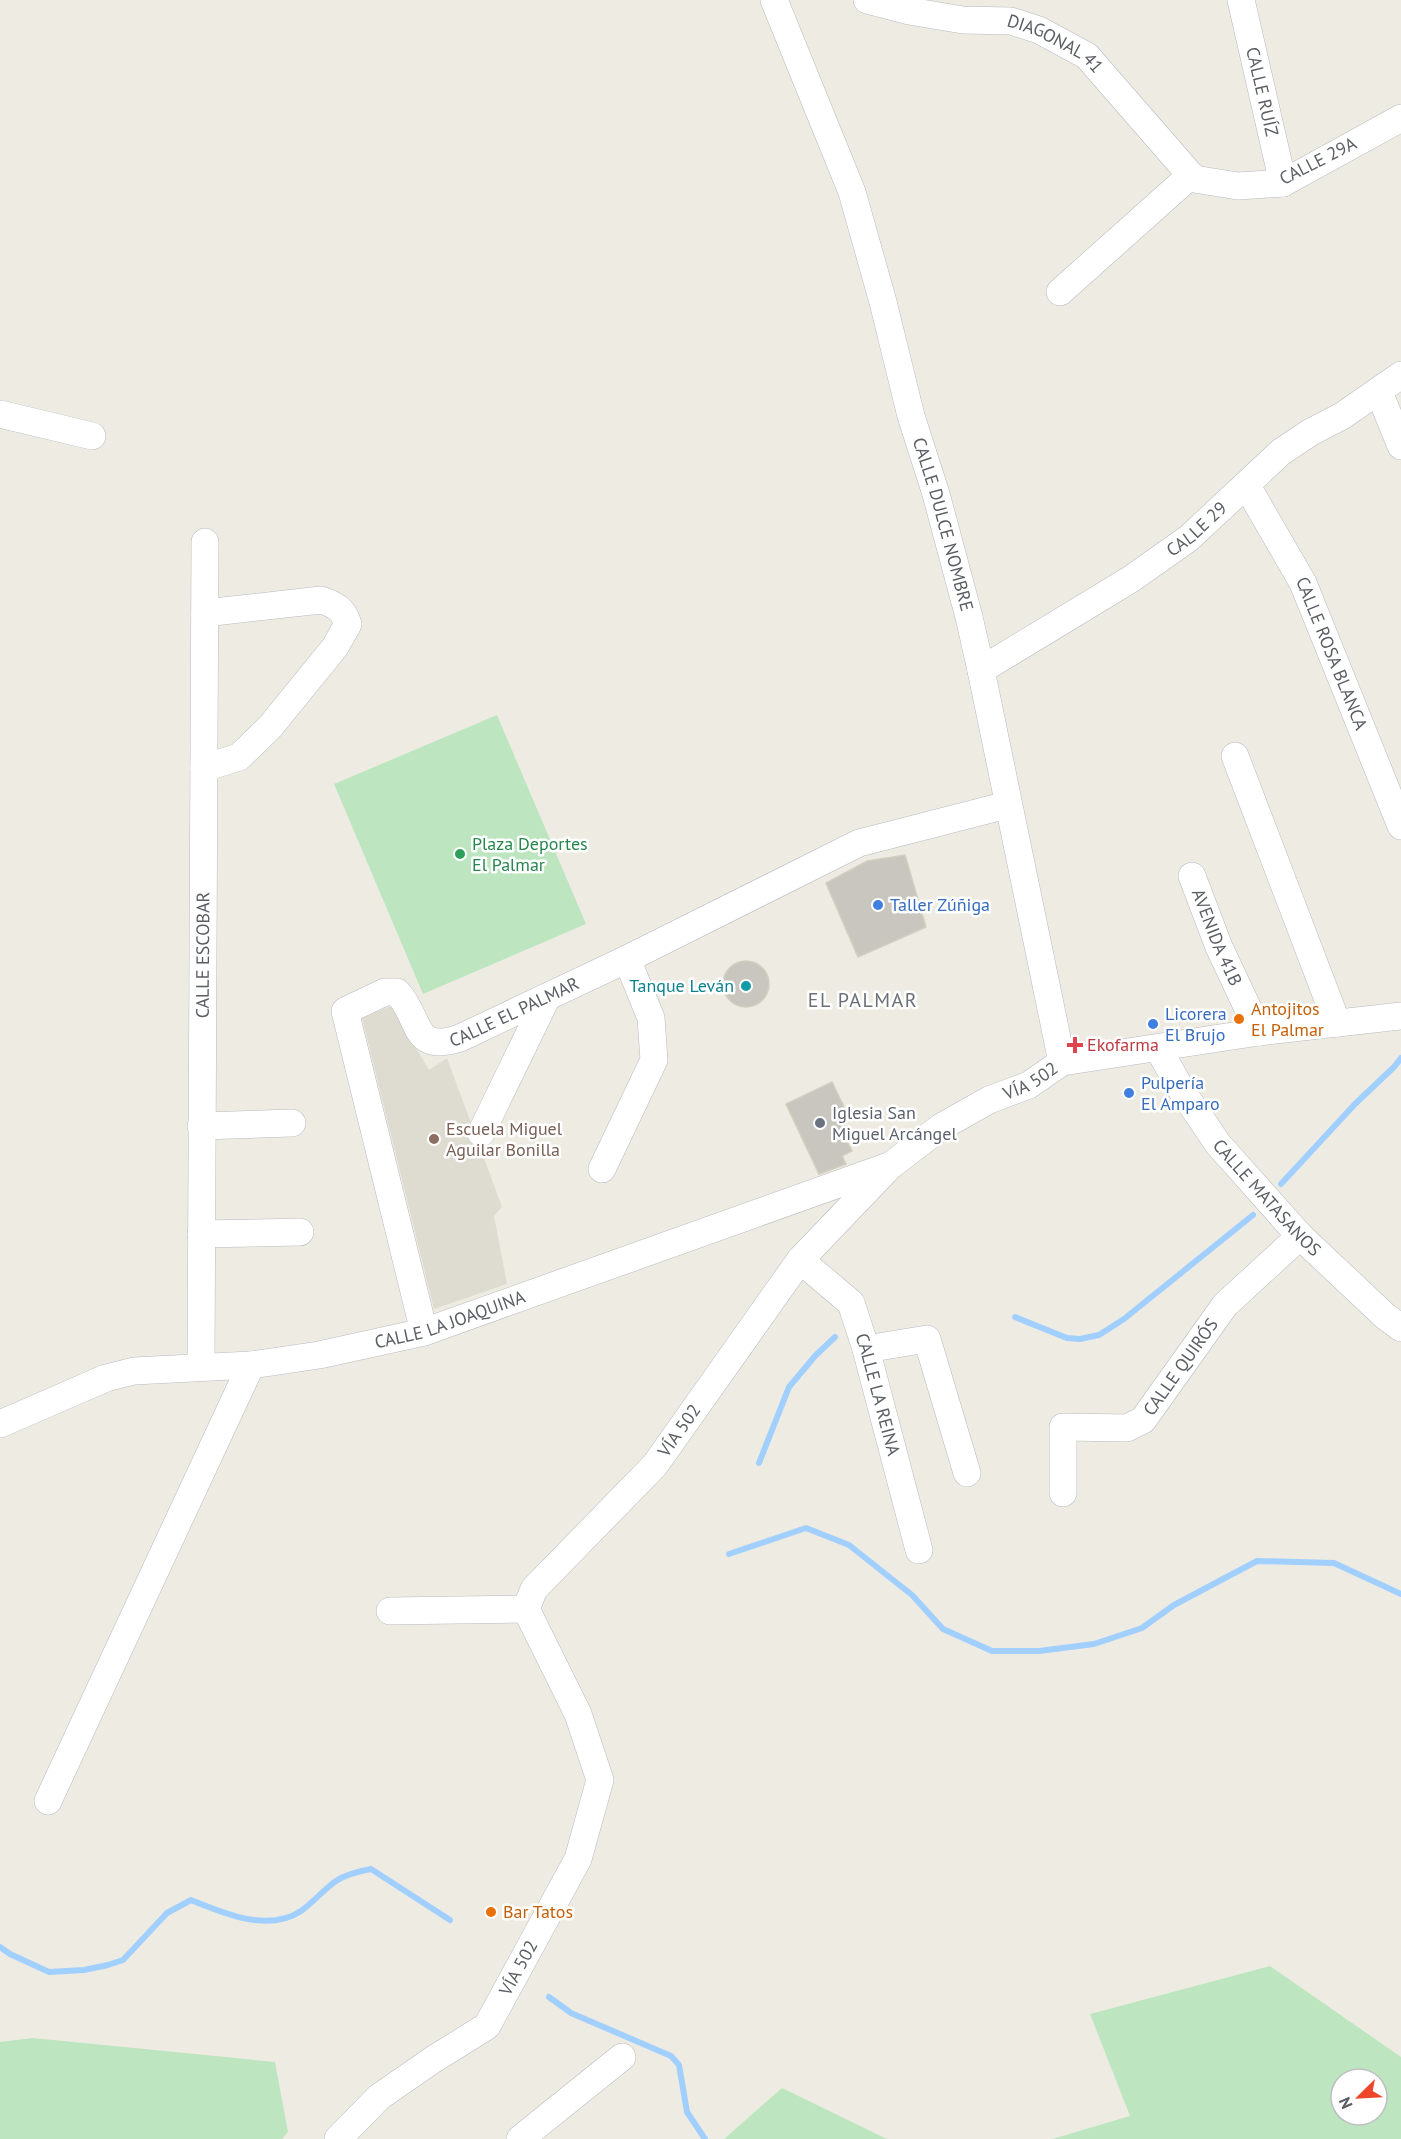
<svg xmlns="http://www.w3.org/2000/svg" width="1401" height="2139" font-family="'PT Sans',sans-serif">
	<rect width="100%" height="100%" fill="#eeece2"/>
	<path fill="#dedbd0" d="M 391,1006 L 429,1070 L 447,1058 L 502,1207 L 494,1216 L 507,1284 L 434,1309 L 362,1018 Z"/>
	<g fill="#bde6c0" fill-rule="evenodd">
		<path d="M 497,715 L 586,924 L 423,994 L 334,784 Z"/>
		<path d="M 1270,1966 L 1401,2057 L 1401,2139 L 1052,2139 L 1130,2116 L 1090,2014 ZM 1341,2079 L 1377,2079 L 1377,2115 L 1341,2115 Z"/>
		<path d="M 33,2038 L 275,2062 L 288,2132 L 282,2139 L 0,2139 L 0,2042 Z"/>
		<path d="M 782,2088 L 887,2139 L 724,2139 Z"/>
	</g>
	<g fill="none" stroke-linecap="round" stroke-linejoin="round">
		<g stroke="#a1cfff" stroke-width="6">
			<path d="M 1281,1184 L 1355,1104 L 1394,1067 L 1401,1058"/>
			<path d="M 1015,1317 L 1067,1338 L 1080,1339 L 1099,1335 L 1124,1319 L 1253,1215"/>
			<path d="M 759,1463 L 789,1387 L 815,1356 L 835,1337"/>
			<path d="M 729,1554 L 806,1528 L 849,1545 L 912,1595 L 943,1629 L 992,1651 L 1039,1651 L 1094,1644 L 1142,1628 L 1174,1605 L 1257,1561 L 1334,1563 L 1401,1594"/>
			<path d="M 0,1947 L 10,1954 L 49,1972 L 84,1970 L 108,1965 L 123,1960 L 167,1913 L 191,1900 C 223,1913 268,1933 301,1911 C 314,1902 324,1889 336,1881 C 346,1874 360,1871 371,1869 L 450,1920"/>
			<path d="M 549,1997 L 571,2013 L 671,2056 L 679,2065 L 687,2112 L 705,2139"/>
		</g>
	</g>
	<g fill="#c9c6bf" stroke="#d2cec0" stroke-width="1.5">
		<path d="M 905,855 L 926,927 L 858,957 L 826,883 L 867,861 Z"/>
		<circle cx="746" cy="984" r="23"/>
		<path d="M 832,1082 L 844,1107 L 838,1110 L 850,1136 L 845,1138 L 852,1151 L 842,1156 L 846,1164 L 819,1174 L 786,1104 Z"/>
	</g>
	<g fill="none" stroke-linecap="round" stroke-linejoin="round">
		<defs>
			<g id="minor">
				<path id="s1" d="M 774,0 L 852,192 L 883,302 L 911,416 L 936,494 L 969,617 L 981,670 L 1062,1062"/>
				<path id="s2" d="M 867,0 L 909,11 L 963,20 L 1011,21 L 1039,30 L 1087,56 L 1194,179 L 1238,186 L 1283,183 L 1401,118"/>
				<path id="s3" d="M 1241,0 L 1283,183"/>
				<path d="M 1060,292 L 1191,175"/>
				<path d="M 1379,392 L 1401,446"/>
				<path d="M 0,414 L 92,436"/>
				<path id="s4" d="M 1247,486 L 1303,583 L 1401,826"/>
				<path id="s5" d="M 981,670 L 1131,579 L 1189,538 L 1281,452 L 1311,432 L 1342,416 L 1401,375"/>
				<path d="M 1235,756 L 1337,1023"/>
				<path d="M 204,768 L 239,757 L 270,727 L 335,647 L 348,624 C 343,609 336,605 321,600 L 205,613"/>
				<path id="s6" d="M 1192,876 L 1219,947 L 1259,1032"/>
				<path id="s7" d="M 1158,1048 L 1182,1091 L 1218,1144 L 1300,1236 L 1385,1316 L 1401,1328"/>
				<path d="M 201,1126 L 292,1123"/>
				<path d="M 481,1133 L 547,997"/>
				<path d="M 602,1169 L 654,1060 L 651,1018 L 627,959"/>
				<path d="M 201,1234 L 300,1232"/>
				<path id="s8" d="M 800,1260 L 851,1303 L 866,1349 L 919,1550"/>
				<path id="s9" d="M 424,1332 L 345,1011 L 385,992 L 397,992 C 422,1019 411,1054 460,1038 L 627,959 L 859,843 L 1007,805"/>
				<path d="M 866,1349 L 927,1339 L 967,1473"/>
				<path id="s10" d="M 201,1367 L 205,542"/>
				<path id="s11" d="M 0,1424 L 106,1378 L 134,1371 L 251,1365 L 319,1355 L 424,1332 L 886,1167"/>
				<path id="s12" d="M 1063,1493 L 1063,1427 L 1127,1428 L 1143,1420 L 1225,1305 L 1300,1236"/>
				<path d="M 390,1611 L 526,1609"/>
				<path d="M 48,1801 L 251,1365"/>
				<path id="s13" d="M 338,2139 L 379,2097 L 434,2059 L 487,2026 L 578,1859 L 600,1780 L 578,1714 L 526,1609 L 534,1589 L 655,1465 L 800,1260 L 890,1166 L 941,1127 L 989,1100 L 1029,1085 L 1062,1062 L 1259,1032 L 1401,1016"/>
				<path d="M 520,2139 L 622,2057"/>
			</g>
		</defs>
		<use href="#minor" stroke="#b7babf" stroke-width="28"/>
		<use href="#minor" stroke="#fff" stroke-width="27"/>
	</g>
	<circle fill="#2e9e5b" stroke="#fff" stroke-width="2" cx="460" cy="854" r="6"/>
	<g fill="#3f7fe0" stroke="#fff" stroke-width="2">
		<circle cx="878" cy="905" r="6"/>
		<circle cx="1153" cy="1024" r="6"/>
		<circle cx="1129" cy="1093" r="6"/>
	</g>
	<circle fill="#0f9aa8" stroke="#fff" stroke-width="2" cx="746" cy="986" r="6"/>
	<g fill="#e8710a" stroke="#fff" stroke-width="2">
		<circle cx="1239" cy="1019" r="6"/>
		<circle cx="491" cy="1912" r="6"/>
	</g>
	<path fill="#e0444e" stroke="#fff" stroke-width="2" d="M1072 1036h6v6h6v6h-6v6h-6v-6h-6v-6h6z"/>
	<circle fill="#6b7280" stroke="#fff" stroke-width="2" cx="820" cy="1123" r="6"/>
	<circle fill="#8d6e63" stroke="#fff" stroke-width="2" cx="434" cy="1139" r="6"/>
	<g text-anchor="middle" stroke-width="5" stroke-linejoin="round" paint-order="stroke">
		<g font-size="18" fill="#5a5e63" stroke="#fff">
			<text dy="6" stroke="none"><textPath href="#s2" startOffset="196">DIAGONAL 41</textPath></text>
			<text dy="6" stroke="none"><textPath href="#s3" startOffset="94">CALLE RUÍZ</textPath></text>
			<text transform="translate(1318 161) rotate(-27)" y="6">CALLE 29A</text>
			<text dy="6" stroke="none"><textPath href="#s1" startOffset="552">CALLE DULCE NOMBRE</textPath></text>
			<text dy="6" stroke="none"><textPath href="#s5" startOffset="258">CALLE 29</textPath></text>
			<text dy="6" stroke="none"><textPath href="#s4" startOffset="188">CALLE ROSA BLANCA</textPath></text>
			<text dy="6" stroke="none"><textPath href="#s6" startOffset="66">AVENIDA 41B</textPath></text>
			<text dy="6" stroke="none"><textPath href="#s10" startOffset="412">CALLE ESCOBAR</textPath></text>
			<text dy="6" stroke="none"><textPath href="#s9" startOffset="537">CALLE EL PALMAR</textPath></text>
			<text dy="6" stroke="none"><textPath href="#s13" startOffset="1388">VÍA 502</textPath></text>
			<text dy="6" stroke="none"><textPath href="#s7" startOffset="186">CALLE MATASANOS</textPath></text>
			<text dy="6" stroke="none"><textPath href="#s11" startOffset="466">CALLE LA JOAQUINA</textPath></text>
			<text dy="6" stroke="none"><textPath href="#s12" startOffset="213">CALLE QUIRÓS</textPath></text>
			<text dy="6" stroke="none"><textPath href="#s8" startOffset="162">CALLE LA REINA</textPath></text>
			<text dy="6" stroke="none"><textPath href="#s13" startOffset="884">VÍA 502</textPath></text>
			<text dy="6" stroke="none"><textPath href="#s13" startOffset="254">VÍA 502</textPath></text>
		</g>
		<g font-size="18" fill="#27864d" stroke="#fff" text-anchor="start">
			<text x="472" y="850">Plaza Deportes<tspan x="472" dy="21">El Palmar</tspan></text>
		</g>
		<g font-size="18" fill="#366cbe" stroke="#fff" text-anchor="start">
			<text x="890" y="911">Taller Zúñiga</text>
			<text x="1165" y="1020">Licorera<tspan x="1165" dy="21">El Brujo</tspan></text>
			<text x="1141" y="1089">Pulpería<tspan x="1141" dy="21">El Amparo</tspan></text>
		</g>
		<g font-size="18" fill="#0d838f" stroke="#fff" text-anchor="end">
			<text x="734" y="992">Tanque Leván</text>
		</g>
		<g font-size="18" fill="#c56008" stroke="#fff" text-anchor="start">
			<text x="1251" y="1015">Antojitos<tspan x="1251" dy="21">El Palmar</tspan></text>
			<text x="503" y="1918">Bar Tatos</text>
		</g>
		<g font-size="18" fill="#be3a42" stroke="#fff" text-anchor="start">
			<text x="1087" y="1051">Ekofarma</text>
		</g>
		<g font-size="18" fill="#5b616d" stroke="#fff" text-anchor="start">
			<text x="832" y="1119">Iglesia San<tspan x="832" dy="21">Miguel Arcángel</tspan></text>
		</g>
		<g font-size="18" fill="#785e54" stroke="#fff" text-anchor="start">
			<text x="446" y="1135">Escuela Miguel<tspan x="446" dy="21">Aguilar Bonilla</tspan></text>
		</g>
		<g font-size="20" letter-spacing="1.5" fill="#6b7075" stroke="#fff">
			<text x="863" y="1007">EL PALMAR</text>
		</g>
	</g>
	<g transform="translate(1359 2097) rotate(246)"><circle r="28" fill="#ffffff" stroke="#bdbfc1" stroke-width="1.5"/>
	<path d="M0-4.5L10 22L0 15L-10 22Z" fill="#ed4628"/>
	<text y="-9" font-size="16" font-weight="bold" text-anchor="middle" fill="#5a5e63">N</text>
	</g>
</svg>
